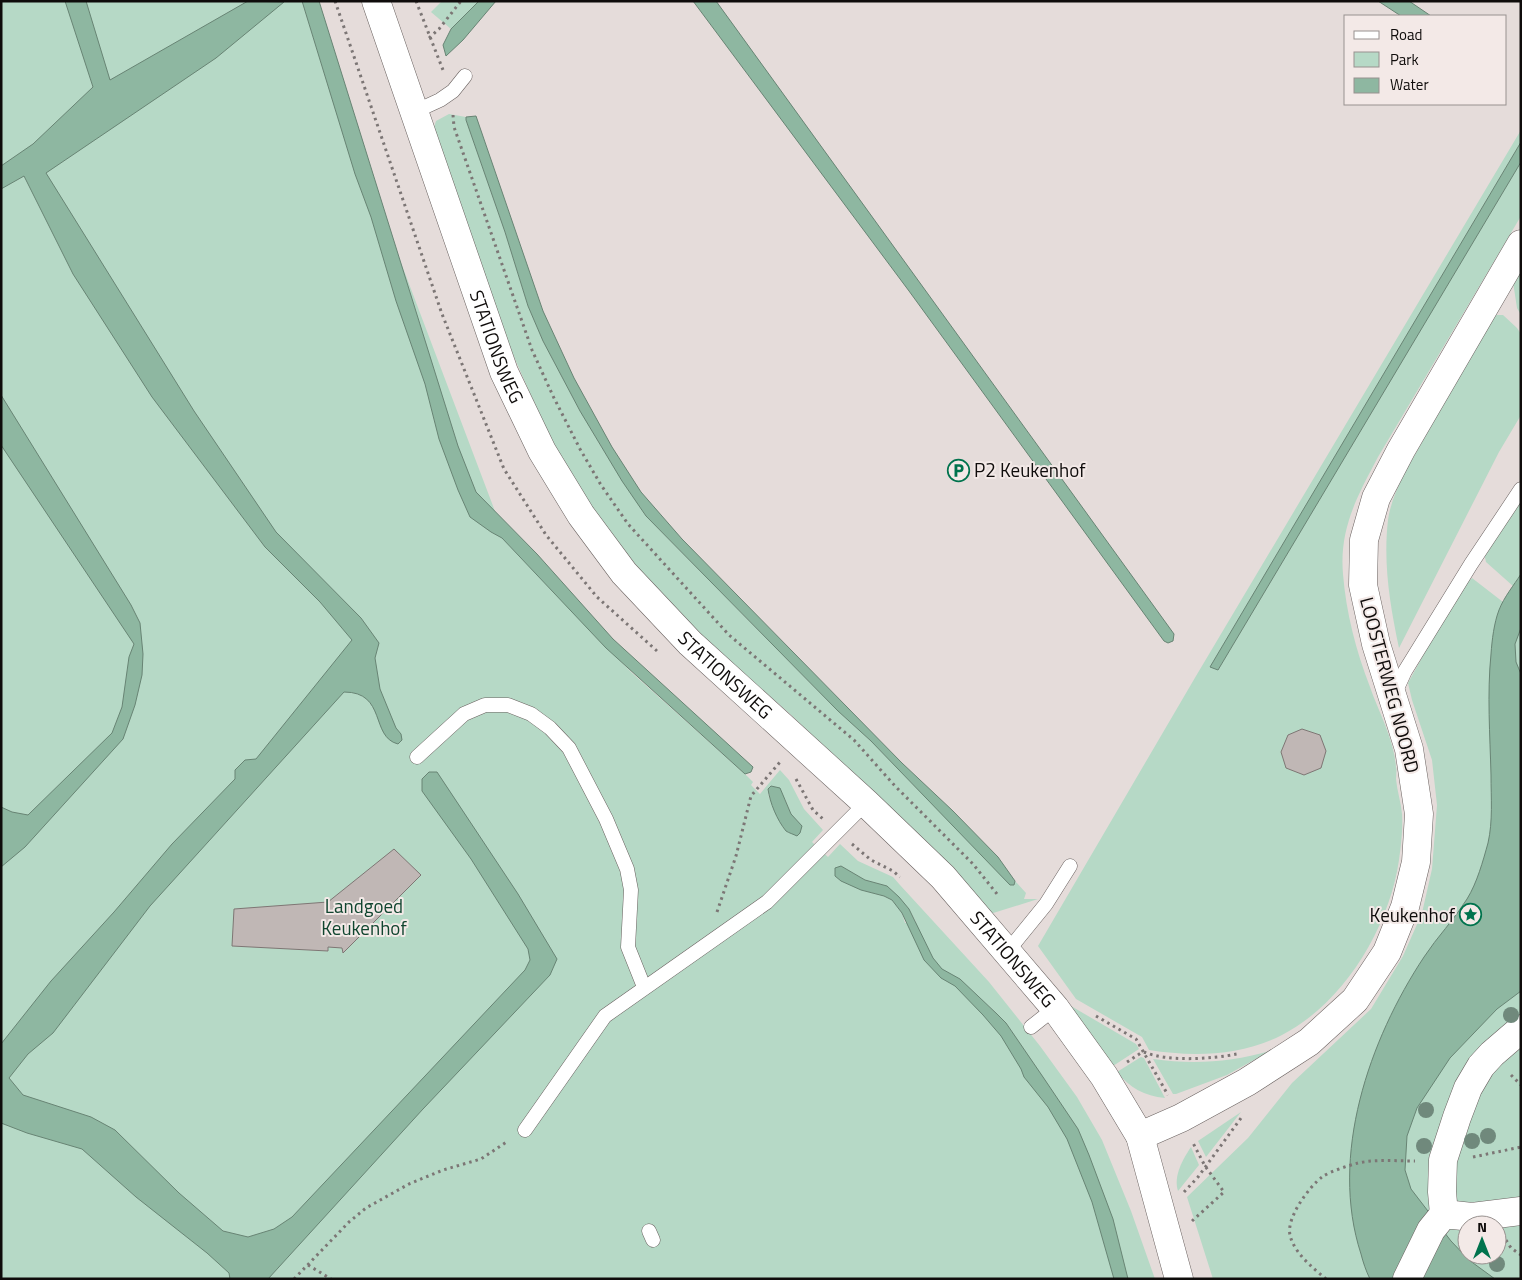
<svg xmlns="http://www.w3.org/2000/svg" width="1522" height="1280" font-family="'Titillium Web',sans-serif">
	<rect width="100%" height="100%" fill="#e5dcda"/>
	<g fill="#b6d9c6" fill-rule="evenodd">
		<path d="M 1,1 L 302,1 L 328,85 L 383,215 L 507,543 L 632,673 L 745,774 L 753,782 L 751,785 L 760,794 L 780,770 L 789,780 L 804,809 L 823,830 L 812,842 L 828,857 L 840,844 L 858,861 L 893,877 L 900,885 L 989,982 L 1040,1046 L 1077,1097 L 1102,1140 L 1131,1211 L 1155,1279 L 1,1279 ZM 771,786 L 785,799 L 791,814 L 802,826 L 769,798 L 768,789 ZM 841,866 L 865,880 L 887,886 L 909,909 L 916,922 L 905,923 L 902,913 L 892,900 L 884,896 L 865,891 ZM 987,1004 L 1006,1023 L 1078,1129 L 1101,1188 Z"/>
		<path d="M 442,1 L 479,1 L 451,29 L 431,12 Z"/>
		<path d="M 449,114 L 466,117 L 466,120 L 505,232 L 528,306 L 543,341 L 580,411 L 583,413 L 600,445 L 646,516 L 838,711 L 871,741 L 1010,884 L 1014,885 L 1015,881 L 1026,893 L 1024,899 L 1038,899 L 990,914 L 919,837 L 789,713 L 697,632 L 653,586 L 606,528 L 572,477 L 550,436 L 529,391 L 503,332 L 434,127 L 436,121 Z"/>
		<path d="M 1521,130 L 1521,142 L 1211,666 L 1218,670 L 1521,162 L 1521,216 L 1378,457 C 1358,495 1339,528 1343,574 C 1346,612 1356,651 1370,687 C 1379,713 1394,739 1396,767 C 1397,771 1396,775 1396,779 C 1397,791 1401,802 1402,814 C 1403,828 1401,846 1399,860 C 1389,928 1344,1003 1282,1035 C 1241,1056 1193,1057 1149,1050 L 1142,1037 L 1076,999 L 1038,946 L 1196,676 Z"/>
		<path d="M 1521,269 L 1521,315 L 1517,308 L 1513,282 Z"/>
		<path d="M 1495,315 L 1503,315 L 1517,328 L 1521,334 L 1521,415 L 1499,452 L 1399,648 C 1390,605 1383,564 1388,520 C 1392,491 1411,462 1425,437 C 1447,396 1470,355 1495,315 Z"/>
		<path d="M 1521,486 L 1521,574 L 1513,586 L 1486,562 L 1483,549 Z"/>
		<path d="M 1472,578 L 1503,602 L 1499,609 L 1521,598 L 1521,1279 L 1213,1279 L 1187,1197 L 1248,1138 L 1292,1083 L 1371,1009 L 1403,956 L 1422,913 L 1432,869 L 1437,805 L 1432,760 L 1412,700 L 1408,683 L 1459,590 ZM 1467,1225 L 1497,1225 L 1497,1255 L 1467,1255 Z"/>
		<path d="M 1071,1006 L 1136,1044 L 1139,1049 L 1113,1066 L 1069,1007 Z"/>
		<path d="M 1270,1051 L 1227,1075 L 1176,1094 L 1173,1094 L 1153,1059 C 1194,1065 1231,1062 1270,1051 Z"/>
		<path d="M 1141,1057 L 1144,1058 L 1165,1098 C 1144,1096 1130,1088 1117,1072 Z"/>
		<path d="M 1241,1112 L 1206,1157 L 1198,1141 Z"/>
		<path d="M 1191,1147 L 1199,1165 L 1178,1191 C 1173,1176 1183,1159 1191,1147 Z"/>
	</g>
	<g fill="#8eb7a1" stroke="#688474">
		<path d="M 65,1 L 86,1 L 110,80 L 248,1 L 284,2 L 216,58 L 46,173 L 194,411 L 276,532 L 361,618 L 379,643 L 375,658 L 380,689 L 396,728 L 401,734 L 402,740 L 398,744 C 370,737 387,692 344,692 L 150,906 L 53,1033 L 28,1054 L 9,1078 L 23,1095 L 91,1117 L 115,1130 L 179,1193 L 223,1231 L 248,1237 L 274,1229 L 292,1217 L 525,970 L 530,960 L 528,949 L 471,859 L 422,791 L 422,779 L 429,772 L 437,772 L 518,894 L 557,959 L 550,975 L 423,1109 L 268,1279 L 230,1279 L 229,1273 L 207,1253 L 136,1197 L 82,1149 L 27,1133 L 1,1123 L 1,1044 L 51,981 L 114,912 L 172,844 L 235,779 L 235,770 L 245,760 L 256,759 L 352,640 L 320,602 L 265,547 L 152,397 L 73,274 L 24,176 L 1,189 L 1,166 L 33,144 L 93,87 Z"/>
		<path d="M 302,1 L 319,1 L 458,446 L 476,492 L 537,554 L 613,639 L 753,767 L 751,772 L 745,774 L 606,648 L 502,538 L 491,532 L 470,517 L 458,490 L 439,439 L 425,384 L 396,301 L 371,217 L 355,174 Z"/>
		<path d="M 479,1 L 496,1 L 463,40 L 446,56 L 443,45 L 451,29 Z"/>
		<path d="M 693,1 L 716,1 L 1174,634 L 1173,641 L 1168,643 L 1164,641 L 909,291 Z"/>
		<path d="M 1378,1 L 1409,1 L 1431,16 L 1401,16 Z"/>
		<path d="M 476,116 L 543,311 L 574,378 L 612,447 L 641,492 L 682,539 L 902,763 L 953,811 L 998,857 L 1015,881 L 1014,885 L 1010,885 L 871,741 L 838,711 L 646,516 L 622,481 L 580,411 L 543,341 L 528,306 L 505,232 L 466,120 L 466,117 Z"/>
		<path d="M 1521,142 L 1521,162 L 1218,670 L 1210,667 Z"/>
		<path d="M 1,395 L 131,605 L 140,623 L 143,654 L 142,675 L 135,705 L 123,739 L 25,847 L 1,867 L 1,807 L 12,812 L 28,815 L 112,733 L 122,707 L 129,657 L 134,644 L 1,445 Z"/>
		<path d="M 1521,574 L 1521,628 L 1515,644 L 1516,662 L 1521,674 L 1521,991 L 1497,1009 L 1450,1058 L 1417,1108 L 1407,1136 L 1405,1170 L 1411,1189 L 1451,1241 L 1469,1260 L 1495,1279 L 1370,1279 C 1366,1271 1363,1262 1361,1254 C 1329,1156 1369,1040 1424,957 C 1437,937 1454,920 1467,899 C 1477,883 1483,861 1488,843 C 1493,821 1491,798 1491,775 C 1490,735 1487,694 1491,654 C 1492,640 1494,623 1499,610 C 1504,597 1514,585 1521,574 Z"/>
		<path d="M 771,786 L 780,788 L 791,814 L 802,826 L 800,833 L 797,836 C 793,834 789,833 786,831 C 777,820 770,803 768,789 Z"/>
		<path d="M 841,866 L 865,880 L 887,886 L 899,897 L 909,909 L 933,958 L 942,969 L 960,979 L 997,1014 L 1006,1023 L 1043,1077 L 1078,1129 L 1089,1155 L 1113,1219 L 1128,1279 L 1114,1279 L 1092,1202 L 1067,1139 L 1048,1107 L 1024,1077 L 1021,1069 L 1001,1036 L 983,1015 L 955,986 L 941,978 L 924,960 L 902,913 L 892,900 L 884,896 L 861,890 L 841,881 L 835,876 L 835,868 Z"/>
	</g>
	<g fill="#c0b7b5" stroke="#7e7674">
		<path d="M 1302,729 L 1320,735 L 1326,751 L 1321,768 L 1304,775 L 1286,768 L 1281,752 L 1288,735 Z"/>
		<path d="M 394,849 L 421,875 L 343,953 L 342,948 L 328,947 L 328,951 L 232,946 L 234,909 L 328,902 Z"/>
	</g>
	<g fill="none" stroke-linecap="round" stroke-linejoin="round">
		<defs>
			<g id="lane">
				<path d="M 414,112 L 440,100 L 453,91 L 465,76"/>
				<path d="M 1394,695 L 1405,671 L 1471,564 L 1521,489"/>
				<path d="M 417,757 L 464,714 L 485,705 L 508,705 L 531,714 L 550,728 L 569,748 L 606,819 L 627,869 L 631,890 L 628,947 L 644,987"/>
				<path d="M 1007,952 L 1046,904 L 1070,866"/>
				<path d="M 1031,1027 L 1055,1008"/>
				<path d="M 525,1130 L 605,1016 L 767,902 L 866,803"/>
				<path d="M 649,1231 L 653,1240"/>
			</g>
			<g id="street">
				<path d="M 1444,1214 L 1442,1192 L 1443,1160 L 1457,1117 L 1468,1088 L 1481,1066 L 1492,1054 L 1521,1029"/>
				<path d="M 1407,1279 L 1431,1230 L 1444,1214 L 1472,1217 L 1521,1211"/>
			</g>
			<g id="secondary">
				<path id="s1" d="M 376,1 L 504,372 L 542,451 L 581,515 L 624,573 L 690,643 L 866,803 L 943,877 L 1055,1008 L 1104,1076 L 1140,1136 L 1179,1279"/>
				<path d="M 1140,1136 L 1181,1118 L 1247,1082 L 1309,1042 L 1355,1000 L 1387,952 L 1405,907 L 1416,862 L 1419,814 L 1409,749 L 1376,644 L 1363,585 L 1364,540 L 1376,498 L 1401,450 L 1521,244"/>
			</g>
		</defs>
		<use href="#lane" stroke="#6a6260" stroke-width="15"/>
		<use href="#street" stroke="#6a6260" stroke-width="29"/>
		<use href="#secondary" stroke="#6a6260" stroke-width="29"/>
		<g stroke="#7c7675" stroke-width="3" stroke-dasharray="2.5 4" stroke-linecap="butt">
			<path d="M 335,1 L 442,314 L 504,469 L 546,535 L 597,597 L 657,651"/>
			<path d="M 416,1 L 443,70"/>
			<path d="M 429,38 L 439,29 L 461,1"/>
			<path d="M 453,115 L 454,127 L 532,350 L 553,396 L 580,449 L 601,485 L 628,524 L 729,635 L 854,740 L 895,786 L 973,864 L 997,894"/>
			<path d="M 796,779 L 813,810 L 823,819"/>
			<path d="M 852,844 L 871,860 L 893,871 L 900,877"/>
			<path d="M 717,912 L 736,856 L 751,796 L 780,762"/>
			<path d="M 1096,1016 L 1136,1039 L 1168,1095"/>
			<path d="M 1144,1052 C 1167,1062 1212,1059 1237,1054"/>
			<path d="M 1127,1062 L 1144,1051"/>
			<path d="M 1511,1075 L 1521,1085"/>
			<path d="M 1473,1157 L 1521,1147"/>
			<path d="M 1184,1192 L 1198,1177 L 1241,1118"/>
			<path d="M 1192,1221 L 1224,1192 L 1205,1166 L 1193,1143"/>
			<path d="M 1506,1240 L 1511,1248 L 1521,1255"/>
			<path d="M 308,1265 L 331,1279"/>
			<path d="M 294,1279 L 349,1222 L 366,1208 L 409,1184 L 443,1170 L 481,1159 L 508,1141"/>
			<path d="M 1326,1279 C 1313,1268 1294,1253 1290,1235 C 1286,1218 1309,1187 1322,1177 C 1331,1171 1347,1166 1358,1163 C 1377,1159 1396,1161 1415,1161"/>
		</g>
		<use href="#lane" stroke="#fff" stroke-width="14"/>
		<use href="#street" stroke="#fff" stroke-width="28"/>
		<use href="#secondary" stroke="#fff" stroke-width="28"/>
	</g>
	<g fill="#70897c">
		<circle cx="1511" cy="1015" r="8"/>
		<circle cx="1426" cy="1110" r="8"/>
		<circle cx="1488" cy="1136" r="8"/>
		<circle cx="1472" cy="1141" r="8"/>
		<circle cx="1424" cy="1146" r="8"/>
		<circle cx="1497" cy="1264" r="8"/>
	</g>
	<defs>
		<symbol id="parking-ring" viewBox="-11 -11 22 22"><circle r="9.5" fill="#f3e9e7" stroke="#00734d" stroke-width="1.5"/><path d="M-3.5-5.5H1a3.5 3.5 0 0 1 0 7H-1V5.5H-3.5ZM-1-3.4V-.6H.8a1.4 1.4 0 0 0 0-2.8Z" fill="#00734d"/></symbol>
		<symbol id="sight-ring" viewBox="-11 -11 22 22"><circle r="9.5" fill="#f3e9e7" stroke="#00734d" stroke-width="1.5"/><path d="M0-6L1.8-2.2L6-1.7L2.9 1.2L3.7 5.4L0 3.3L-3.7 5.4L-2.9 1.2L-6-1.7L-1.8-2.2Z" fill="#00734d"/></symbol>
	</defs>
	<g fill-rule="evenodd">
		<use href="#parking-ring" x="946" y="458" width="25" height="25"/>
		<use href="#sight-ring" x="1458" y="902" width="25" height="25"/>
	</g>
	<g text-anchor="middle" stroke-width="4" stroke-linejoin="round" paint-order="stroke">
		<g font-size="19" fill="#0f0c0b" stroke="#f3e9e7">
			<text dy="7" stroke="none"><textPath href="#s1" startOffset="366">STATIONSWEG</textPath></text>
			<text dy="7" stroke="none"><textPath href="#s1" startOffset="771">STATIONSWEG</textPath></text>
			<text transform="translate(1390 685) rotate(75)" y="7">LOOSTERWEG NOORD</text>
			<text dy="7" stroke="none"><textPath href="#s1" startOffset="1176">STATIONSWEG</textPath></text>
		</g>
		<g font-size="19" fill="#0f0c0b" stroke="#f3e9e7" text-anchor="start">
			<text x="974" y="477">P2 Keukenhof</text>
			<text x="1455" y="922" text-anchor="end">Keukenhof</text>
		</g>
		<g font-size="19" fill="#10452f" stroke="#f3e9e7">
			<text x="364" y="913">Landgoed<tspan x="364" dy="22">Keukenhof</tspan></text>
		</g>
	</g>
	<rect width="1522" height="1280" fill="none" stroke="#0f0c0b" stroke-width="5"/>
	<rect x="1344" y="15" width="162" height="90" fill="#f3e9e7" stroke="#98918f"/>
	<rect x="1354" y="31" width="25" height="8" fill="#ffffff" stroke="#98918f"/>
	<text x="1390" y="40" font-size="15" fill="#0f0c0b">Road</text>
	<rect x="1354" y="52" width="25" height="15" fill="#b6d9c6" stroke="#98918f"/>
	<text x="1390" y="65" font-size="15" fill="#0f0c0b">Park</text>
	<rect x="1354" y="78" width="25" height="15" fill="#8eb7a1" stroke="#98918f"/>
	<text x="1390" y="90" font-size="15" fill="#0f0c0b">Water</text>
	<g transform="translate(1482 1240)"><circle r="24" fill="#f3e9e7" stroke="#98918f"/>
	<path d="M0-4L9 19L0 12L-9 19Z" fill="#00734d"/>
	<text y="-8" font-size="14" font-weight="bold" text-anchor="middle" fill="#0f0c0b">N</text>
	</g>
</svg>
